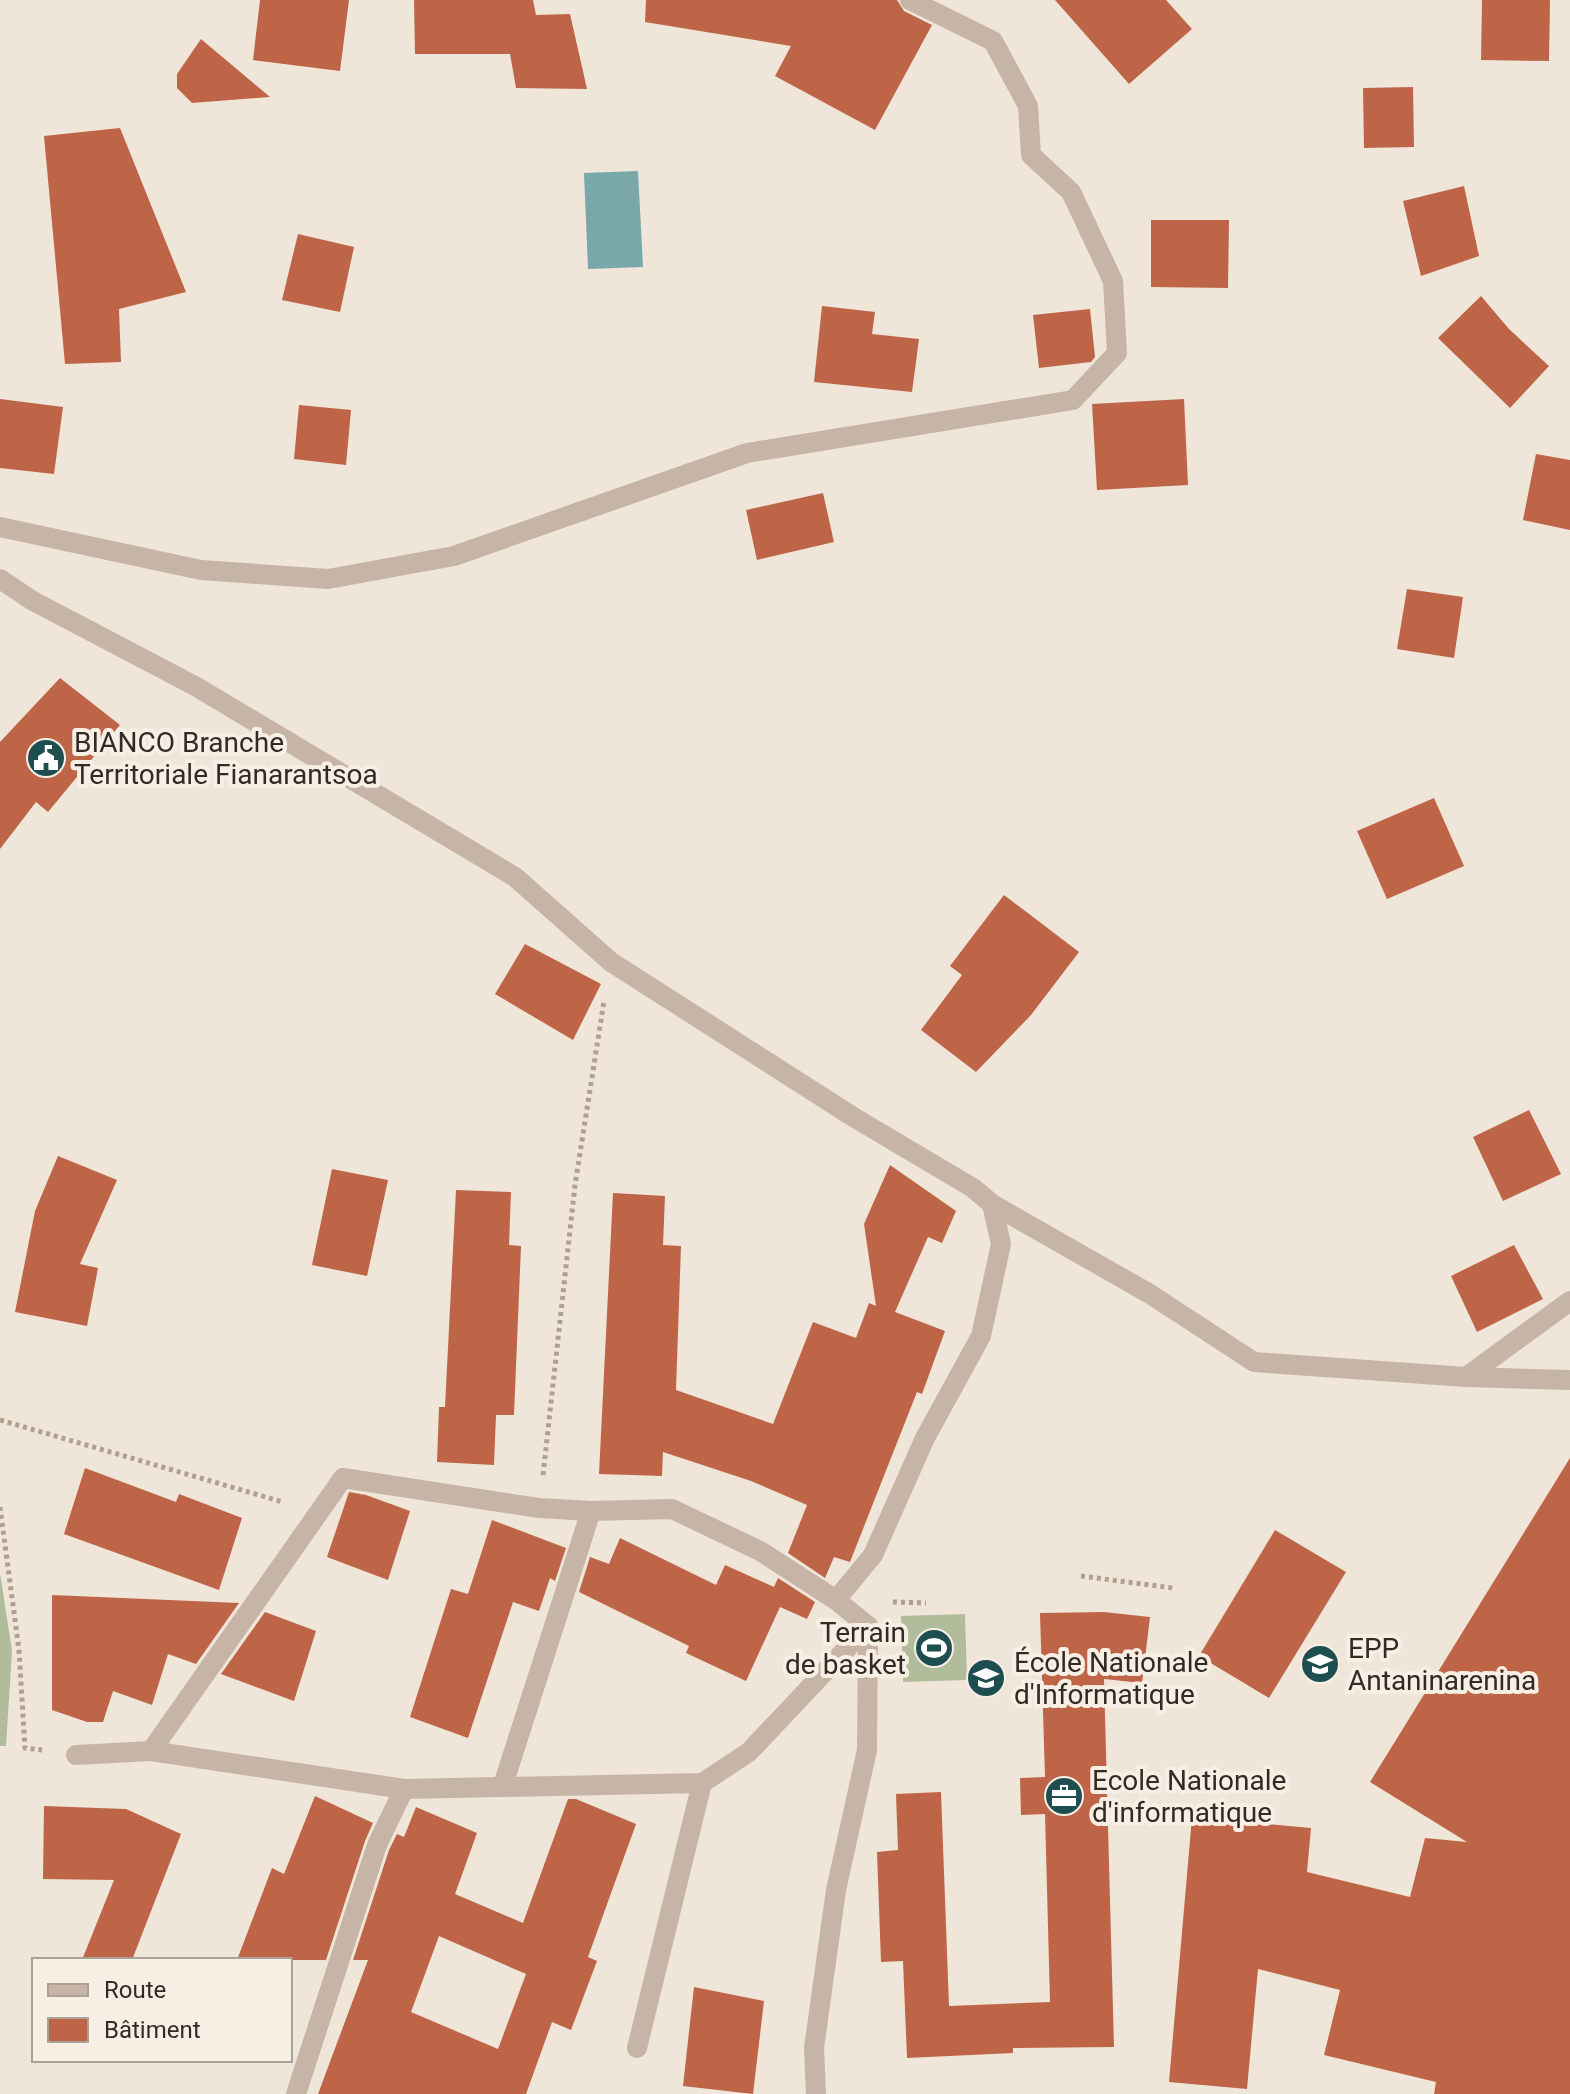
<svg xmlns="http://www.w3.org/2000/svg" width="1570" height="2094" font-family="Roboto,sans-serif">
	<rect width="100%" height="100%" fill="#efe5d9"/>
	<g fill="#b1bd9a">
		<path d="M 0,1573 L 12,1651 L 6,1746 L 0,1746 Z"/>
		<path d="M 965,1614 L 967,1680 L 903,1682 L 901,1616 Z"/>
	</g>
	<path fill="#7aa8aa" d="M 638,171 L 643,267 L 588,269 L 584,173 Z"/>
	<g fill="#be6548" fill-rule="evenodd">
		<path d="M 260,0 L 349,0 L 340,71 L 253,60 Z"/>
		<path d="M 414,0 L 533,0 L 536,15 L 570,14 L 587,89 L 516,88 L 510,54 L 415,54 Z"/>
		<path d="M 646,0 L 897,0 L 904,11 L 932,25 L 875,130 L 775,76 L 791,46 L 645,22 Z"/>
		<path d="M 1055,0 L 1166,0 L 1192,29 L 1129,84 Z"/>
		<path d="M 1482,0 L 1550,0 L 1549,61 L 1481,60 Z"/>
		<path d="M 201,39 L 270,97 L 192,103 L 177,88 L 177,74 Z"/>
		<path d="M 1413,87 L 1414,147 L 1364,148 L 1363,88 Z"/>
		<path d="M 120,128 L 186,292 L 119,309 L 121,362 L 65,364 L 44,136 Z"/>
		<path d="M 1464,186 L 1479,256 L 1421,276 L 1403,201 Z"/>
		<path d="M 1151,220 L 1229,220 L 1228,288 L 1151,287 Z"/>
		<path d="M 298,234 L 354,247 L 340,312 L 282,300 Z"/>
		<path d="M 1481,296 L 1509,329 L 1549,366 L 1510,408 L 1438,338 Z"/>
		<path d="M 822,306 L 875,312 L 872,334 L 919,339 L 912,392 L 814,382 Z"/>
		<path d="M 1090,309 L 1095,357 L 1091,362 L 1039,368 L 1033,315 Z"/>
		<path d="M 0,399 L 63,407 L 54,474 L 0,468 Z"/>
		<path d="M 1184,399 L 1188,485 L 1097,490 L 1092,404 Z"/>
		<path d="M 299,405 L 351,410 L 346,465 L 294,459 Z"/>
		<path d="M 1536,454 L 1570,460 L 1570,530 L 1523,520 Z"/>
		<path d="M 823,493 L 834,542 L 757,560 L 746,510 Z"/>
		<path d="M 1407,589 L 1463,597 L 1454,658 L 1397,649 Z"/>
		<path d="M 60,678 L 120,725 L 48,812 L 36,802 L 0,849 L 0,742 Z"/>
		<path d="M 1434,798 L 1464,866 L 1387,899 L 1357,831 Z"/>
		<path d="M 1004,895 L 1079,952 L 1031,1015 L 976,1072 L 921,1030 L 962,975 L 950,966 Z"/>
		<path d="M 525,944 L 601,984 L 573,1040 L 495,994 Z"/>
		<path d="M 1529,1110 L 1561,1174 L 1503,1201 L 1473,1137 Z"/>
		<path d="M 58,1156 L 117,1180 L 80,1264 L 98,1268 L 87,1326 L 15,1312 L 35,1211 Z"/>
		<path d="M 890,1165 L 956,1211 L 942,1243 L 928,1237 L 895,1312 L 945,1331 L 922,1394 L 917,1392 L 850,1562 L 834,1557 L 825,1578 L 788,1553 L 807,1505 L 751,1481 L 663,1452 L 662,1476 L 599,1474 L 613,1193 L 665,1196 L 663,1245 L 681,1246 L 676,1390 L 773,1424 L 813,1322 L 856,1338 L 869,1303 L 876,1306 L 864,1224 Z"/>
		<path d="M 332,1169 L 388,1180 L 367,1276 L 312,1265 Z"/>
		<path d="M 456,1190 L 511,1192 L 509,1245 L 521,1246 L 514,1415 L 496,1415 L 494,1465 L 437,1462 L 439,1407 L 445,1407 Z"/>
		<path d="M 1514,1245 L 1543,1299 L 1477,1332 L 1451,1276 Z"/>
		<path d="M 1570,1458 L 1570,2094 L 1434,2094 L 1436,2082 L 1324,2055 L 1340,1990 L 1258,1969 L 1247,2089 L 1169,2082 L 1192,1817 L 1311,1828 L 1307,1872 L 1410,1897 L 1425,1838 L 1467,1842 L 1370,1782 Z"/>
		<path d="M 85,1468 L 176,1502 L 179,1494 L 242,1518 L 219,1590 L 64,1534 Z"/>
		<path d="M 349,1492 L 366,1495 L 410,1511 L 388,1580 L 327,1557 Z"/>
		<path d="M 492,1520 L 566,1548 L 555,1581 L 550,1578 L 539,1611 L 513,1602 L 468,1738 L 410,1717 L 451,1589 L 468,1594 Z"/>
		<path d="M 1275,1530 L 1346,1572 L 1269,1698 L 1199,1656 Z"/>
		<path d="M 620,1538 L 716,1585 L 725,1565 L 774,1587 L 778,1578 L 815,1602 L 807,1619 L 780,1607 L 746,1681 L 686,1653 L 689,1646 L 579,1592 L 590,1557 L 609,1564 Z"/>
		<path d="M 52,1595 L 239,1603 L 196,1664 L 168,1654 L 152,1705 L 113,1691 L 103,1722 L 87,1722 L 52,1710 Z"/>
		<path d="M 265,1612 L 316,1631 L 294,1701 L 221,1674 Z"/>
		<path d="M 1104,1612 L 1150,1617 L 1142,1683 L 1104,1679 L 1114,2047 L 1013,2048 L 1013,2053 L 907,2058 L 903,1961 L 881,1962 L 877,1852 L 898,1850 L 896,1794 L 941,1792 L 949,2006 L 1050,2002 L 1045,1814 L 1021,1815 L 1020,1778 L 1045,1777 L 1040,1613 Z"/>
		<path d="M 315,1796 L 373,1823 L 365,1841 L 326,1960 L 237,1960 L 272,1868 L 284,1874 Z"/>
		<path d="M 568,1799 L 576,1799 L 636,1824 L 588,1957 L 597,1961 L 571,2030 L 552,2022 L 526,2094 L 318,2094 L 368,1960 L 353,1960 L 389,1850 L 397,1834 L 404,1837 L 416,1807 L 477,1833 L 455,1894 L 523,1923 ZM 439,1936 L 526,1974 L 498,2049 L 411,2012 Z"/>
		<path d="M 44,1806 L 126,1809 L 181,1834 L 132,1960 L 82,1960 L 114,1880 L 43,1879 Z"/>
		<path d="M 694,1987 L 764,2001 L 753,2094 L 683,2086 Z"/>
	</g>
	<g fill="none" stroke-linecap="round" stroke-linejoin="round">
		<g stroke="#b29f90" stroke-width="5" stroke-dasharray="4 4" stroke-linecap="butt">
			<path d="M 0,1420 L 283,1502"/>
			<path d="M 543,1475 L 575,1185 L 604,1001"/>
			<path d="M 0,1507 L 19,1650 L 25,1748 L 42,1750"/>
			<path d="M 1081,1576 L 1173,1588"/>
			<path d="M 893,1602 L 926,1603"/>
		</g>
		<g stroke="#c6b5a6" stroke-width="20">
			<path d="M 0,527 L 201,570 L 328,579 L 454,556 L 747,453 L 1073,400 L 1117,353 L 1113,281 L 1071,192 L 1031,155 L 1028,106 L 993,41 L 910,0"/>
			<path d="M 0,579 L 33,601 L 195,686 L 515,877 L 611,962 L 855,1118 L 973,1188 L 992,1204 L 1150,1294 L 1254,1362 L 1466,1377 L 1570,1380"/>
			<path d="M 1466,1377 L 1570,1301"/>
			<path d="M 836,1600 L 873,1555 L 925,1438 L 981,1336 L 1001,1244 L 992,1204"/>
			<path d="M 151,1751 L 343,1478 L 539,1508 L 591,1511 L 672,1509 L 760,1551 L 836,1600 L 868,1626"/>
			<path d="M 76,1755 L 151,1751 L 404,1789 L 702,1783 L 749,1752 L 868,1626"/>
			<path d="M 503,1785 L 591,1511"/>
			<path d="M 637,2048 L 702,1783"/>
			<path d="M 296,2094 L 377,1845 L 404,1789"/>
			<path d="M 816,2094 L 814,2048 L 836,1890 L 867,1750 L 868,1626"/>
		</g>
	</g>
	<defs>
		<symbol id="civic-disc" viewBox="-11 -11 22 22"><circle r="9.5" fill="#1f4e51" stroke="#f7efe4"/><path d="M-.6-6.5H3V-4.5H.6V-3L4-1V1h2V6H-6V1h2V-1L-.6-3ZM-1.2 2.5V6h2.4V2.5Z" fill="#fff"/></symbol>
		<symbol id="stadium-disc" viewBox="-11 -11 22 22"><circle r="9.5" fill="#1f4e51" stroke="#f7efe4"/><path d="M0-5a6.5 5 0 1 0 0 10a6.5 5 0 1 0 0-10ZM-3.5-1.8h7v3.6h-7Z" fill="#fff"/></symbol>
		<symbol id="school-disc" viewBox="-11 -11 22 22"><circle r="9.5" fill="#1f4e51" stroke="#f7efe4"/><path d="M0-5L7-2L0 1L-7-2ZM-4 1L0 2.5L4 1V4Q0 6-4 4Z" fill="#fff"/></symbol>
		<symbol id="university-disc" viewBox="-11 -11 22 22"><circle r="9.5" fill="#1f4e51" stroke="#f7efe4"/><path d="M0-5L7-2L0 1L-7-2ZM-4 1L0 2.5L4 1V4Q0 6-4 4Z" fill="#fff"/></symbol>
		<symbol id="office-disc" viewBox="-11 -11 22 22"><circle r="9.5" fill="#1f4e51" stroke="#f7efe4"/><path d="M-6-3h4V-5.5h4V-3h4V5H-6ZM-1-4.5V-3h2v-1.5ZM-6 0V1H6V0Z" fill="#fff"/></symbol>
	</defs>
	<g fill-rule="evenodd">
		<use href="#civic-disc" x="24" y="736" width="44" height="44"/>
		<use href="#stadium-disc" x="912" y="1626" width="44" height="44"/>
		<use href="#school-disc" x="1298" y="1642" width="44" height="44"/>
		<use href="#university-disc" x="964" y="1656" width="44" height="44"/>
		<use href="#office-disc" x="1042" y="1774" width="44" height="44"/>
	</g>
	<g text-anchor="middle" stroke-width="8" stroke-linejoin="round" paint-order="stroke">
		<g font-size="28" fill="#332a26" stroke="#f7efe4" text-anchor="start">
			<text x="74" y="752">BIANCO Branche<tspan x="74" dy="32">Territoriale Fianarantsoa</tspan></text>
			<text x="906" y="1642" text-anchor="end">Terrain<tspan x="906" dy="32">de basket</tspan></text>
			<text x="1348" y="1658">EPP<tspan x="1348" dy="32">Antaninarenina</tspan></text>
			<text x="1014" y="1672">École Nationale<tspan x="1014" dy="32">d'Informatique</tspan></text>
			<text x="1092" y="1790">Ecole Nationale<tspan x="1092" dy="32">d'informatique</tspan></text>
		</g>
	</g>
	<rect x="32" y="1958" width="260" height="104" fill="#f7efe4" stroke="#a9a098" stroke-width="2"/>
	<rect x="48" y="1984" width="40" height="12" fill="#c6b5a6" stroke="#a9a098" stroke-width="2"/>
	<text x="104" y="1998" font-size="24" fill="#332a26">Route</text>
	<rect x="48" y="2018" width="40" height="24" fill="#be6548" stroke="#a9a098" stroke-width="2"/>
	<text x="104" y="2038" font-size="24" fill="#332a26">Bâtiment</text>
</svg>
